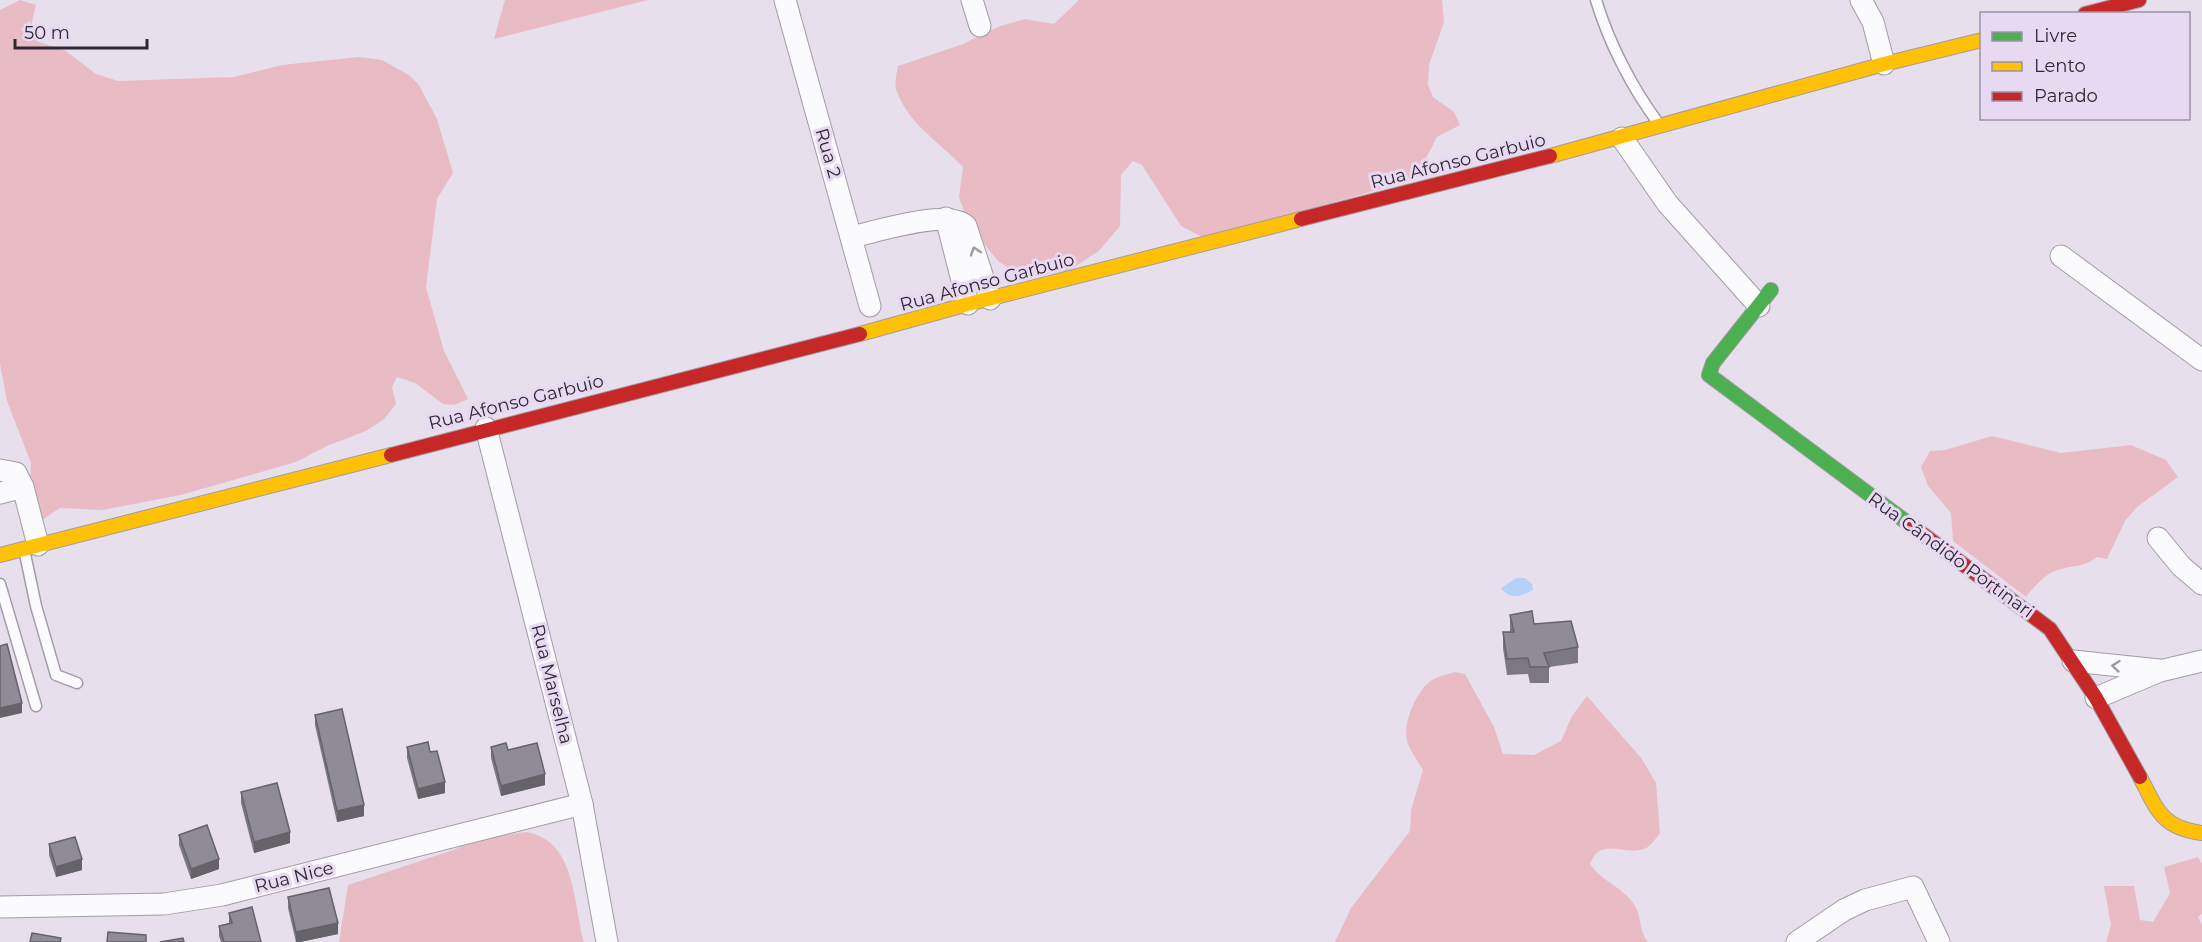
<svg xmlns="http://www.w3.org/2000/svg" width="2202" height="942" font-family="Montserrat,sans-serif">
	<rect width="100%" height="100%" fill="#e7dfec"/>
	<g fill="#e9bcc5">
		<path d="M 20,0 L 36,5 L 31,26 L 36,41 L 66,51 L 96,74 L 118,81 L 234,77 L 282,65 L 359,57 L 382,60 L 409,75 L 419,85 L 437,119 L 453,173 L 437,199 L 426,287 L 444,351 L 468,399 L 454,405 L 443,404 L 415,383 L 397,377 L 392,387 L 396,404 L 384,419 L 366,431 L 327,446 L 296,462 L 181,495 L 102,510 L 60,508 L 39,522 L 28,515 L 31,463 L 7,401 L 0,364 L 0,10 Z"/>
		<path d="M 505,0 L 648,0 L 494,39 Z"/>
		<path d="M 1079,0 L 1442,0 L 1444,22 L 1429,65 L 1428,85 L 1433,97 L 1454,112 L 1460,125 L 1437,137 L 1424,162 L 1406,182 L 1204,238 L 1181,226 L 1142,165 L 1133,161 L 1121,175 L 1120,226 L 1099,251 L 1068,271 L 1023,277 L 998,261 L 969,225 L 959,197 L 963,167 C 939,141 908,125 896,89 C 894,83 897,73 898,66 L 963,44 L 1000,26 L 1025,19 L 1054,24 Z"/>
		<path d="M 1992,436 L 2061,453 L 2131,445 L 2166,460 L 2178,477 L 2137,507 L 2125,521 L 2107,559 L 2097,557 C 2084,568 2070,565 2055,571 C 2044,575 2033,588 2026,597 L 1953,541 L 1951,513 L 1928,486 L 1921,467 L 1930,451 L 1945,450 Z"/>
		<path d="M 1455,672 L 1465,674 L 1494,727 L 1503,754 L 1534,755 L 1561,741 L 1572,716 L 1587,696 L 1642,759 L 1656,783 L 1660,833 C 1657,837 1652,844 1648,847 C 1627,859 1601,834 1590,864 C 1602,882 1625,888 1635,906 C 1642,918 1639,932 1648,942 L 1335,942 L 1351,908 L 1410,831 L 1411,810 L 1423,770 C 1418,762 1412,753 1408,744 C 1401,726 1416,690 1432,680 C 1439,676 1448,674 1455,672 Z"/>
		<path d="M 526,832 C 576,840 573,903 584,942 L 339,942 L 348,885 L 456,849 L 476,839 Z"/>
		<path d="M 2198,857 L 2202,864 L 2202,914 L 2198,917 L 2202,925 L 2202,942 L 2106,942 L 2111,925 L 2104,886 L 2134,886 L 2140,920 L 2153,922 L 2170,893 L 2164,867 Z"/>
	</g>
	<path fill="#b4d2f8" d="M 1516,578 L 1525,578 L 1532,584 L 1533,590 C 1520,597 1510,600 1501,588 Z"/>
	<g fill="none" stroke-linecap="round" stroke-linejoin="round">
		<defs>
			<g id="lane">
				<path d="M 1596,0 C 1609,43 1632,88 1659,124"/>
				<path d="M 24,549 L 36,606 L 56,675 L 77,683"/>
				<path d="M 0,584 L 36,706"/>
			</g>
			<g id="street">
				<path d="M 785,0 L 870,306"/>
				<path d="M 972,0 L 980,26"/>
				<path d="M 1861,0 L 1873,22 L 1884,64"/>
				<path d="M 1622,138 L 1667,203 L 1759,306"/>
				<path d="M 946,218 L 968,304"/>
				<path d="M 851,237 C 876,232 948,208 966,226 L 990,299"/>
				<path d="M 2061,256 L 2202,360"/>
				<path d="M 486,428 L 582,804 L 607,942"/>
				<path d="M 0,470 L 16,473 L 23,487 L 38,545"/>
				<path d="M 0,493 L 23,487"/>
				<path d="M 2158,538 L 2181,566 L 2202,584"/>
				<path d="M 2073,661 L 2159,670"/>
				<path d="M 2096,698 L 2160,671 L 2202,661"/>
				<path d="M 0,907 L 164,904 L 222,895 L 582,804"/>
				<path d="M 1797,942 L 1844,910 L 1865,900 L 1913,887 L 1939,942"/>
			</g>
			<path id="fast" d="M 1771,290 L 1713,363 L 1709,375 L 1909,524"/>
			<g id="slow">
				<path d="M 1550,156 L 1884,64 L 1982,40"/>
				<path d="M 860,334 L 968,304 L 1301,219"/>
				<path d="M 0,555 L 391,455"/>
				<path d="M 2140,777 C 2157,810 2162,828 2202,833"/>
			</g>
			<g id="jam">
				<path d="M 2085,14 L 2139,0"/>
				<path d="M 1301,219 L 1550,156"/>
				<path d="M 391,455 L 860,334"/>
				<path d="M 1909,524 L 2050,629 L 2096,698 L 2140,777"/>
			</g>
		</defs>
		<use href="#lane" stroke="#a39ca7" stroke-width="13"/>
		<use href="#street" stroke="#a39ca7" stroke-width="23"/>
		<use href="#fast" stroke="#a39ca7" stroke-width="16"/>
		<use href="#slow" stroke="#a39ca7" stroke-width="16"/>
		<use href="#jam" stroke="#a39ca7" stroke-width="16"/>
		<use href="#lane" stroke="#fbfafc" stroke-width="10"/>
		<use href="#street" stroke="#fbfafc" stroke-width="21"/>
		<use href="#fast" stroke="#4caf50" stroke-width="14"/>
		<use href="#slow" stroke="#ffc107" stroke-width="14"/>
		<use href="#jam" stroke="#c62828" stroke-width="14"/>
	</g>
	<g fill="#7c7882">
		<path d="M 1510,615 L 1534,624 L 1578,647 L 1578,663 L 1549,667 L 1549,683 L 1530,683 L 1528,674 L 1507,675 L 1503,648 L 1503,632 L 1510,632 Z"/>
		<path d="M 315,715 L 364,816 L 337,822 L 315,725 Z"/>
		<path d="M 407,747 L 430,752 L 445,793 L 418,799 L 407,758 Z"/>
		<path d="M 491,747 L 508,750 L 545,785 L 501,796 L 491,758 Z"/>
		<path d="M 241,792 L 290,843 L 254,853 L 241,803 Z"/>
		<path d="M 179,835 L 219,869 L 191,879 L 179,845 Z"/>
		<path d="M 49,844 L 82,870 L 56,877 L 49,855 Z"/>
		<path d="M 288,897 L 338,934 L 300,942 L 296,942 L 288,908 Z"/>
		<path d="M 229,913 L 261,942 L 221,942 L 219,936 L 219,926 L 229,923 Z"/>
	</g>
	<g fill="#65626a">
		<path d="M 22,703 L 22,713 L 0,718 L 0,708 Z"/>
		<path d="M 545,774 L 545,785 L 501,796 L 501,786 Z"/>
		<path d="M 445,782 L 445,793 L 418,799 L 418,789 Z"/>
		<path d="M 364,805 L 364,816 L 337,822 L 337,811 Z"/>
		<path d="M 290,832 L 290,843 L 254,853 L 254,842 Z"/>
		<path d="M 82,859 L 82,870 L 56,877 L 56,867 Z"/>
		<path d="M 219,859 L 219,869 L 191,879 L 191,869 Z"/>
		<path d="M 338,923 L 338,934 L 300,942 L 296,942 L 296,932 Z"/>
	</g>
	<g fill="#908c97" stroke="#65626a" stroke-width="1.5">
		<path d="M 1532,611 L 1534,624 L 1571,621 L 1578,647 L 1544,653 L 1549,667 L 1530,667 L 1528,658 L 1507,659 L 1503,632 L 1514,632 L 1510,615 Z"/>
		<path d="M 7,644 L 22,703 L 0,708 L 0,646 Z"/>
		<path d="M 342,709 L 364,805 L 337,811 L 315,715 Z"/>
		<path d="M 428,742 L 430,752 L 437,751 L 445,782 L 418,789 L 407,747 Z"/>
		<path d="M 506,743 L 508,750 L 537,743 L 545,774 L 501,786 L 491,747 Z"/>
		<path d="M 277,783 L 290,832 L 254,842 L 241,792 Z"/>
		<path d="M 207,825 L 219,859 L 191,869 L 179,835 Z"/>
		<path d="M 75,837 L 82,859 L 56,867 L 49,844 Z"/>
		<path d="M 329,888 L 338,923 L 296,932 L 288,897 Z"/>
		<path d="M 252,907 L 261,942 L 224,942 L 219,926 L 232,923 L 229,913 Z"/>
		<path d="M 108,932 L 146,935 L 146,942 L 107,942 Z"/>
		<path d="M 32,933 L 61,938 L 60,942 L 30,942 Z"/>
		<path d="M 183,938 L 184,942 L 160,942 Z"/>
	</g>
	<defs><path id="oneway-chevron" d="M-2-3.5L2.5 0L-2 3.5" fill="none" stroke-width="1.6" stroke-linecap="round" stroke-linejoin="round" transform="scale(1.5)"/></defs>
	<g stroke="#9f9ca1">
		<use href="#oneway-chevron" transform="translate(975 251) rotate(-108)"/>
		<use href="#oneway-chevron" transform="translate(2116 666) rotate(-174)"/>
	</g>
	<g text-anchor="middle" stroke-width="6" stroke-linejoin="round" paint-order="stroke">
		<g font-size="18" fill="#2e2832" stroke="#e8d9f2">
			<text transform="translate(828 153) rotate(74)" y="6">Rua 2</text>
			<text transform="translate(1458 161) rotate(-14)" y="6">Rua Afonso Garbuio</text>
			<text transform="translate(987 282) rotate(-15)" y="6">Rua Afonso Garbuio</text>
			<text transform="translate(516 402) rotate(-14)" y="6">Rua Afonso Garbuio</text>
			<text transform="translate(1951 555) rotate(36)" y="6">Rua Cândido Portinari</text>
			<text transform="translate(552 684) rotate(76)" y="6">Rua Marselha</text>
			<text transform="translate(294 877) rotate(-14)" y="6">Rua Nice</text>
		</g>
	</g>
	<rect x="1980" y="12" width="210" height="108" fill="#e8d9f2" stroke="#9e92a5" stroke-width="1.5"/>
	<rect x="1992" y="32" width="30" height="9" fill="#4caf50" stroke="#9e92a5" stroke-width="1.5"/>
	<text x="2034" y="42" font-size="18" fill="#2e2832">Livre</text>
	<rect x="1992" y="62" width="30" height="9" fill="#ffc107" stroke="#9e92a5" stroke-width="1.5"/>
	<text x="2034" y="72" font-size="18" fill="#2e2832">Lento</text>
	<rect x="1992" y="92" width="30" height="9" fill="#c62828" stroke="#9e92a5" stroke-width="1.5"/>
	<text x="2034" y="102" font-size="18" fill="#2e2832">Parado</text>
	<path d="M15 39v9h132v-9" fill="none" stroke="#2e2832" stroke-width="3"/>
	<text x="24" y="39" font-size="18" fill="#2e2832" stroke="#e8d9f2" stroke-width="4.5" paint-order="stroke">50 m</text>
</svg>
